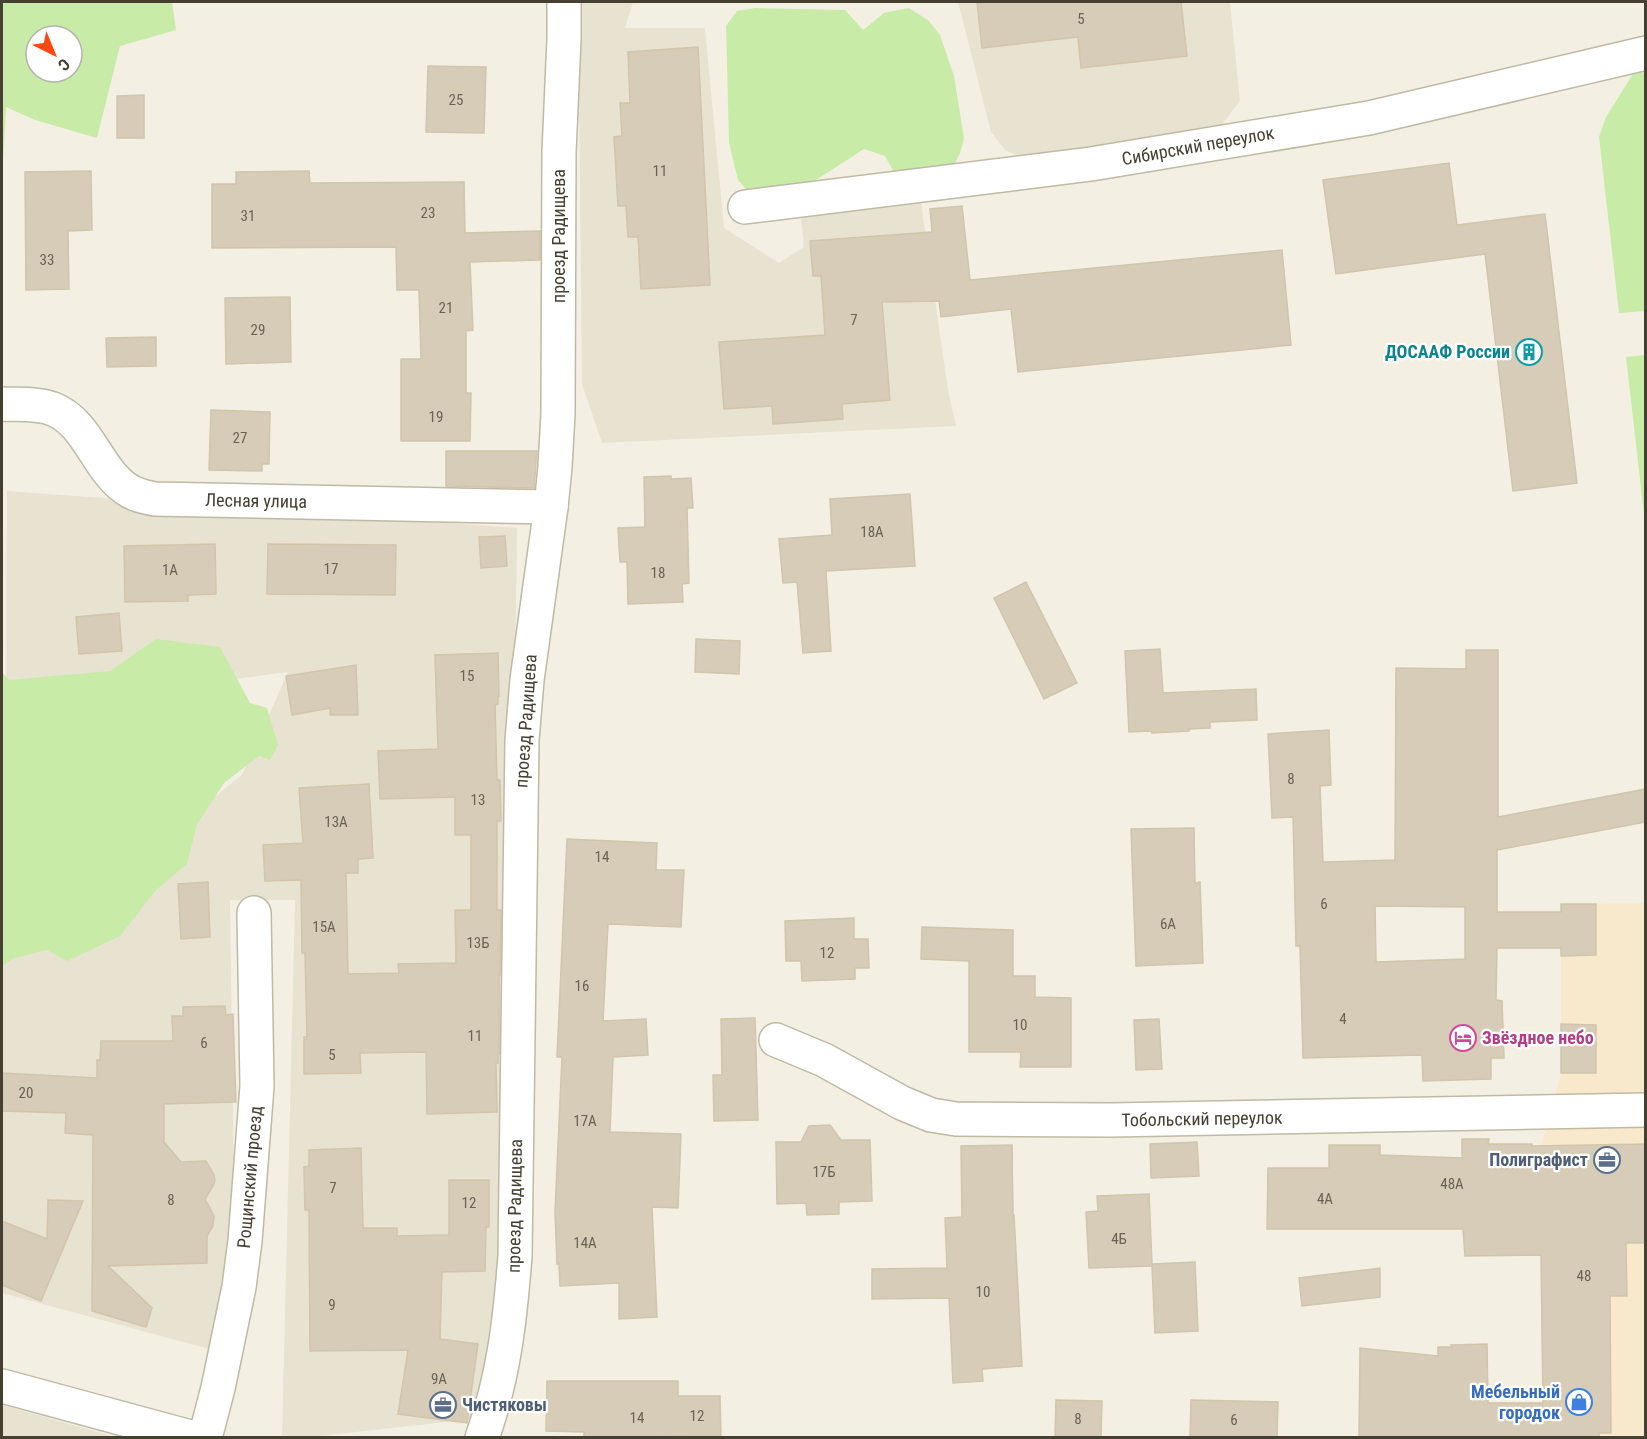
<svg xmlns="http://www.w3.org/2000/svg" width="1647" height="1439" font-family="'Roboto Condensed',sans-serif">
	<rect width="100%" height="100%" fill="#f3f0e3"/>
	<g fill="#e8e2d1">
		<path d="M 578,2 L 633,2 L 625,28 L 705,28 L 724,228 L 779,263 L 804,247 L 801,216 L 921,202 L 948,390 L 956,426 L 602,443 L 582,384 Z"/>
		<path d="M 958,2 L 1230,2 L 1240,101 L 1220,127 L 1035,162 L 1006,151 L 991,132 Z"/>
		<path d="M 7,491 L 517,528 L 509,1172 L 482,1418 L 311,1437 L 282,1437 L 295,900 L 230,900 L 235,1258 L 220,1352 L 2,1293 L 2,966 L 242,775 L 288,672 L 6,710 Z"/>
		<path d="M 2,1405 L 115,1437 L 2,1437 Z"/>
	</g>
	<path fill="#f8e9cc" d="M 1645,903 L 1645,1437 L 1555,1438 L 1554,1433 L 1543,1433 L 1541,1146 L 1561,1073 L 1561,904 Z"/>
	<g fill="#c8eba8" fill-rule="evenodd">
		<path d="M 2,2 L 172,2 L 176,30 L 120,46 L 97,138 L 35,120 L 6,107 L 2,182 ZM 36,36 L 72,36 L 72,72 L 36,72 Z"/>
		<path d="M 755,8 L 845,10 L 863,30 L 884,13 L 909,8 L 929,21 L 940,35 L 954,76 L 964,138 L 960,153 L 953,167 L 896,176 L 885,156 L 864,149 L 802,189 L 753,197 L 738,180 L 729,143 L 726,26 L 737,11 Z"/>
		<path d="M 1645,72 L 1645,311 L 1619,313 L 1599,137 L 1606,117 L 1633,74 Z"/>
		<path d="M 1645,355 L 1646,355 L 1645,523 L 1626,357 Z"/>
		<path d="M 156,639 L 220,647 L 250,703 L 267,708 L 278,745 L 270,760 L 259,756 L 224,783 L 197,824 L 187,864 L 156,890 L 120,936 L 67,961 L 47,950 L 14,958 L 2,966 L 2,672 L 9,680 L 110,671 Z"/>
	</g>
	<g fill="#d6ccb8" stroke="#d1c5ab" stroke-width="1.5" fill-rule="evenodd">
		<path d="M 977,2 L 1181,2 L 1187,56 L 1081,68 L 1078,37 L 982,48 Z"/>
		<path d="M 698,47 L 710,285 L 641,289 L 638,237 L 628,237 L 626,206 L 618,206 L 614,137 L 622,136 L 620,103 L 630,103 L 628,52 Z"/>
		<path d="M 428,66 L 486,67 L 484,133 L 426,132 Z"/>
		<path d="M 144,95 L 144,138 L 117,138 L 117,96 Z"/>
		<path d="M 1449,163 L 1457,225 L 1545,214 L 1577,483 L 1513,491 L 1485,254 L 1336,274 L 1323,180 Z"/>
		<path d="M 91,171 L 92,230 L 68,231 L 69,289 L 26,290 L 25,172 Z"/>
		<path d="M 309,171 L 310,183 L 464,182 L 465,233 L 540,231 L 540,260 L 470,262 L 473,330 L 466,331 L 466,393 L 471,393 L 470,441 L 401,441 L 401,359 L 421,359 L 419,290 L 397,290 L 396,247 L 212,248 L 212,184 L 236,184 L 236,172 Z"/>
		<path d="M 962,206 L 970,280 L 1282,250 L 1291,345 L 1018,372 L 1011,309 L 941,317 L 939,301 L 882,302 L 890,400 L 842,404 L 843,419 L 773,424 L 772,406 L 724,409 L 719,342 L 825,335 L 821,276 L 813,276 L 810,241 L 932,232 L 930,209 Z"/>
		<path d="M 290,297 L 291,362 L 226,364 L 225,298 Z"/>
		<path d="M 156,337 L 156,366 L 107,367 L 106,338 Z"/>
		<path d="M 211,410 L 270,412 L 269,464 L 262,464 L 262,471 L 209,470 Z"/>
		<path d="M 446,451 L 537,451 L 534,488 L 446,486 Z"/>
		<path d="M 671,476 L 671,479 L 691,478 L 693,508 L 687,508 L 689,583 L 682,584 L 683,602 L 628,604 L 627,562 L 620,562 L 618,528 L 645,527 L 644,477 Z"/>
		<path d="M 910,494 L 915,566 L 826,571 L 831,651 L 803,653 L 797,582 L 783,583 L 779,539 L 832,535 L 830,499 Z"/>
		<path d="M 505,536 L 507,566 L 481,568 L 479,537 Z"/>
		<path d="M 215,544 L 216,594 L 188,595 L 188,601 L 125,602 L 124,546 Z"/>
		<path d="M 268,544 L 396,545 L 395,595 L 267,594 Z"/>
		<path d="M 1026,582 L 1077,683 L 1044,699 L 994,598 Z"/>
		<path d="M 119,613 L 122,651 L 79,654 L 76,617 Z"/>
		<path d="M 696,639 L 740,641 L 739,674 L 695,672 Z"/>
		<path d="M 1160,649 L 1163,693 L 1256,689 L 1257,720 L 1210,722 L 1210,728 L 1189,729 L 1189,731 L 1152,733 L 1151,731 L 1129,732 L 1125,651 Z"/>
		<path d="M 1466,650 L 1498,650 L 1498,817 L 1646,789 L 1646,822 L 1497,850 L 1497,912 L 1561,912 L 1561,904 L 1596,904 L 1596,955 L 1561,956 L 1561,948 L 1497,948 L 1496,1000 L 1502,1001 L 1504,1058 L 1491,1058 L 1491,1079 L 1423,1081 L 1422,1055 L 1303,1058 L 1300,946 L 1296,946 L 1293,817 L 1272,818 L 1268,734 L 1329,730 L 1331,785 L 1320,786 L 1323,862 L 1395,860 L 1396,668 L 1466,669 ZM 1375,906 L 1465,907 L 1465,959 L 1376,962 Z"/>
		<path d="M 498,653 L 499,696 L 498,696 L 498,704 L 495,705 L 497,780 L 500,780 L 501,821 L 497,821 L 497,910 L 501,910 L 501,929 L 500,975 L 499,975 L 499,1054 L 498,1054 L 498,1063 L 496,1063 L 497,1112 L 427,1114 L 426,1052 L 360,1053 L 361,1073 L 304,1074 L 304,1037 L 307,1037 L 305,953 L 302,953 L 301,880 L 265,881 L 263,845 L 303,843 L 299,788 L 369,784 L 373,858 L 358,859 L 358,873 L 346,873 L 348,974 L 399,973 L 398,964 L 456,963 L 455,910 L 471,910 L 471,835 L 455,835 L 455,797 L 380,799 L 378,751 L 438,749 L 435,655 Z"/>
		<path d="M 356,665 L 358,715 L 330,715 L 330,708 L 292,715 L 286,676 Z"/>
		<path d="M 1194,828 L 1195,883 L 1200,882 L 1203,963 L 1136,966 L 1131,829 Z"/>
		<path d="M 567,839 L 657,843 L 656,870 L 684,870 L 681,927 L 608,924 L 603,1021 L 646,1019 L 648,1055 L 613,1057 L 610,1132 L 681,1134 L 678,1208 L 652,1207 L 657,1317 L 619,1319 L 619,1283 L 560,1286 L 559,1263 L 557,1264 L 555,1212 L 562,1057 L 557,1057 Z"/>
		<path d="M 208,882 L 210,937 L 181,939 L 178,884 Z"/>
		<path d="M 854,918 L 854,939 L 868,939 L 869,968 L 855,968 L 855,979 L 802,981 L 801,961 L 786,961 L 785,921 Z"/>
		<path d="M 922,927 L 1013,930 L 1013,976 L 1035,976 L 1035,997 L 1071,998 L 1071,1067 L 1020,1067 L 1021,1052 L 969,1052 L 969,961 L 921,959 Z"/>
		<path d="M 225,1006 L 226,1015 L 233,1014 L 236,1102 L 164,1104 L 164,1142 L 181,1162 L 206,1161 L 214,1175 L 215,1181 L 213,1186 L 205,1199 L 214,1216 L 213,1226 L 207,1236 L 207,1263 L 108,1266 L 152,1308 L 146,1327 L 92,1311 L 93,1135 L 65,1133 L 66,1113 L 2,1111 L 2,1073 L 97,1078 L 97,1060 L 100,1060 L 101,1041 L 173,1041 L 172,1016 L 183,1016 L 183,1007 Z"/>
		<path d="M 755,1018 L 758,1120 L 714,1121 L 713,1075 L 722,1075 L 721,1019 Z"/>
		<path d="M 1159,1019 L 1162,1069 L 1136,1070 L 1134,1020 Z"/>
		<path d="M 1561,1024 L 1596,1025 L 1596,1073 L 1561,1073 Z"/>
		<path d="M 830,1125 L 841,1140 L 870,1140 L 872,1201 L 839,1202 L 839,1214 L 807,1215 L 806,1203 L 777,1204 L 776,1142 L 801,1142 L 809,1126 Z"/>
		<path d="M 1462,1139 L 1489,1139 L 1488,1144 L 1532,1144 L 1532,1146 L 1646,1144 L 1646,1243 L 1626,1243 L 1627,1296 L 1610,1296 L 1611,1433 L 1599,1433 L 1599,1437 L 1359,1437 L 1360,1348 L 1438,1356 L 1438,1347 L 1452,1347 L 1451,1345 L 1487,1344 L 1488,1403 L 1543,1403 L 1541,1255 L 1465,1256 L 1463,1229 L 1267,1229 L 1268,1168 L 1329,1168 L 1329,1145 L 1380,1145 L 1380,1155 L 1462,1158 Z"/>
		<path d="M 1197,1142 L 1199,1176 L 1151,1178 L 1150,1144 Z"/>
		<path d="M 1012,1145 L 1013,1215 L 1014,1215 L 1022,1366 L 982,1369 L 983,1381 L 953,1383 L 949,1298 L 872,1299 L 872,1269 L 947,1268 L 945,1218 L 962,1217 L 961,1146 Z"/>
		<path d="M 361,1148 L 363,1228 L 397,1228 L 397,1236 L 449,1235 L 449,1180 L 489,1180 L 489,1227 L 486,1227 L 485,1271 L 442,1272 L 440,1339 L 478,1344 L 467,1423 L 398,1414 L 408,1350 L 310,1351 L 309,1210 L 305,1210 L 304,1167 L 309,1166 L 309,1150 Z"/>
		<path d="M 1149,1194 L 1152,1264 L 1195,1262 L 1198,1331 L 1155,1333 L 1152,1266 L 1089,1268 L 1086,1212 L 1098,1211 L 1097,1196 Z"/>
		<path d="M 48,1200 L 83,1201 L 41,1301 L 2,1285 L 2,1221 L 47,1239 Z"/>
		<path d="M 1380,1268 L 1380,1297 L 1302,1306 L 1299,1278 Z"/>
		<path d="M 547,1381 L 678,1381 L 678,1396 L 720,1396 L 721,1436 L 584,1437 L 584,1432 L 546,1431 Z"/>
		<path d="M 1056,1400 L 1102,1401 L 1101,1437 L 1055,1437 Z"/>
		<path d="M 1191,1400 L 1278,1402 L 1277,1437 L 1190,1437 Z"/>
	</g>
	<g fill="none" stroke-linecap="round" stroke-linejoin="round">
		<defs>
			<g id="minor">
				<path d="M 745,207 L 1091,164 L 1369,118 L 1646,53"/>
				<path d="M 2,404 C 18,405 37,403 53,409 C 88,423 96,467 125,488 C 134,495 144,497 155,499 L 551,507"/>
				<path d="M 776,1040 L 824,1060 L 902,1103 L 931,1115 L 956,1119 L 1111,1120 L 1646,1110"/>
				<path d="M 2,1386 L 194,1438"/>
				<path d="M 205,1438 L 218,1388 L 239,1287 L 245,1241 L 257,1086 L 254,913"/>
				<path d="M 482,1438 C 504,1376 510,1320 515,1256 L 522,740 L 527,680 L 551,507 L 555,467 L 558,414 L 559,152 L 564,39 L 564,2"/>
			</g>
		</defs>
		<use href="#minor" stroke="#bfb9a5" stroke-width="36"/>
		<use href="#minor" stroke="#fff" stroke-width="33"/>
	</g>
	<defs>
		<symbol id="building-ring" viewBox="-11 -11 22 22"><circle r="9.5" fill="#fff" stroke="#0f9aa8" stroke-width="1.5"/><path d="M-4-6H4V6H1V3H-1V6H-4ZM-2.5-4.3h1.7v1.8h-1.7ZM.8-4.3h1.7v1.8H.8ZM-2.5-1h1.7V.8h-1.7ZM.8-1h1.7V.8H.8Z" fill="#0f9aa8"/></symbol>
		<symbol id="hotel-ring" viewBox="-11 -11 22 22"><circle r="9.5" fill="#fff" stroke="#d1479c" stroke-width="1.5"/><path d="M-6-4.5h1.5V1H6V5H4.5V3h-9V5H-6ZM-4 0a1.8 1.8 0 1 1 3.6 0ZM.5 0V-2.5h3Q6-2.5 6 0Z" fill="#d1479c"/></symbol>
		<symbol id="office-ring" viewBox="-11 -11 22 22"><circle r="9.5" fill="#fff" stroke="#5c6f8a" stroke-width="1.5"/><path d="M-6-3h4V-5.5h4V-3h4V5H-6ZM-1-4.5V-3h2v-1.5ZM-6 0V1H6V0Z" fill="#5c6f8a"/></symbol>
		<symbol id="shop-ring" viewBox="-11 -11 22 22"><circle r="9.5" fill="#fff" stroke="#3f7fe0" stroke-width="1.5"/><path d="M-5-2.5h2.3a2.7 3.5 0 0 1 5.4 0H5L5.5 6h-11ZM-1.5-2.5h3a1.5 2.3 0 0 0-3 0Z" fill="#3f7fe0"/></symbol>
	</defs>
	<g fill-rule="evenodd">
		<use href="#building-ring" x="1514" y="337" width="30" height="30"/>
		<use href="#hotel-ring" x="1448" y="1023" width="30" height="30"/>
		<use href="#office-ring" x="1592" y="1145" width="30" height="30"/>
		<use href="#shop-ring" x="1564" y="1387" width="30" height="30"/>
		<use href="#office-ring" x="428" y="1390" width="30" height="30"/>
	</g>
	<g text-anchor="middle" stroke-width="4.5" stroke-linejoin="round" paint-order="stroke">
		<g font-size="15" fill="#6a6354">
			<text x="1081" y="24">5</text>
			<text x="456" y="105">25</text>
			<text x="660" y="176">11</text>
			<text x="428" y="218">23</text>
			<text x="248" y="221">31</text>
			<text x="47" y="265">33</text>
			<text x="446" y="313">21</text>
			<text x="854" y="325">7</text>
			<text x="258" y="335">29</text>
			<text x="436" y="422">19</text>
			<text x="240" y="443">27</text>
			<text x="872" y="537">18А</text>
			<text x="331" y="574">17</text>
			<text x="170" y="575">1А</text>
			<text x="658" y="578">18</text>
			<text x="467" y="681">15</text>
			<text x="1291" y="784">8</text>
			<text x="478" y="805">13</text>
			<text x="336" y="827">13А</text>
			<text x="602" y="862">14</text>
			<text x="1324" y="909">6</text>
			<text x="1168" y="929">6А</text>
			<text x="324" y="932">15А</text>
			<text x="478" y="948">13Б</text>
			<text x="827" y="958">12</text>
			<text x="582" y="991">16</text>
			<text x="1343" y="1024">4</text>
			<text x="1020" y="1030">10</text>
			<text x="475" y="1041">11</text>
			<text x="204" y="1048">6</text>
			<text x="332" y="1060">5</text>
			<text x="26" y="1098">20</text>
			<text x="585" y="1126">17А</text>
			<text x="824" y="1177">17Б</text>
			<text x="1452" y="1189">48А</text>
			<text x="333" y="1193">7</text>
			<text x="1325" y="1204">4А</text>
			<text x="171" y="1205">8</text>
			<text x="469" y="1208">12</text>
			<text x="1119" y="1244">4Б</text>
			<text x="585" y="1248">14А</text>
			<text x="1584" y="1281">48</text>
			<text x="983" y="1297">10</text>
			<text x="332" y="1310">9</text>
			<text x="439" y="1384">9А</text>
			<text x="697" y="1421">12</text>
			<text x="637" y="1423">14</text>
			<text x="1078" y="1424">8</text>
			<text x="1234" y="1425">6</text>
		</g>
		<g font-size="18" fill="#464033" stroke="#fff">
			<text transform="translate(1198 146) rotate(-10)" y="6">Сибирский переулок</text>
			<text transform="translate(559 236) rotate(-90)" y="6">проезд Радищева</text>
			<text transform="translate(256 501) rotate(1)" y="6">Лесная улица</text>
			<text transform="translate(526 721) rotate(-86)" y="6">проезд Радищева</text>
			<text transform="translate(1202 1119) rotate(-1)" y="6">Тобольский переулок</text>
			<text transform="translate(250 1177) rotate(-85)" y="6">Рощинский проезд</text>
			<text transform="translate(515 1206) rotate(-89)" y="6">проезд Радищева</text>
		</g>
		<g font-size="18" font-weight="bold" fill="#0d838f" stroke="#fff" text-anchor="end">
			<text x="1510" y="358">ДОСААФ России</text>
		</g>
		<g font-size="18" font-weight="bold" fill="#b23c85" stroke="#fff" text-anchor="start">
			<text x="1482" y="1044">Звёздное небо</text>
		</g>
		<g font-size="18" font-weight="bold" fill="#4e5e75" stroke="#fff" text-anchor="end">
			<text x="1588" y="1166">Полиграфист</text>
			<text x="462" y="1411" text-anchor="start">Чистяковы</text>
		</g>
		<g font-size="18" font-weight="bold" fill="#366cbe" stroke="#fff" text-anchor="end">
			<text x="1560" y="1398">Мебельный<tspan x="1560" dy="21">городок</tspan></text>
		</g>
	</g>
	<rect width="1647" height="1439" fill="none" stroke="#464033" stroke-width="6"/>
	<g transform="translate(54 54) rotate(137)"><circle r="28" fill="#ffffff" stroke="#b5b3ad" stroke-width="1.5"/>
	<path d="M0-4.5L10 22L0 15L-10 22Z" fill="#ff470f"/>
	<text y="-9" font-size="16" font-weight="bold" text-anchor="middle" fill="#464033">С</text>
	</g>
</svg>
